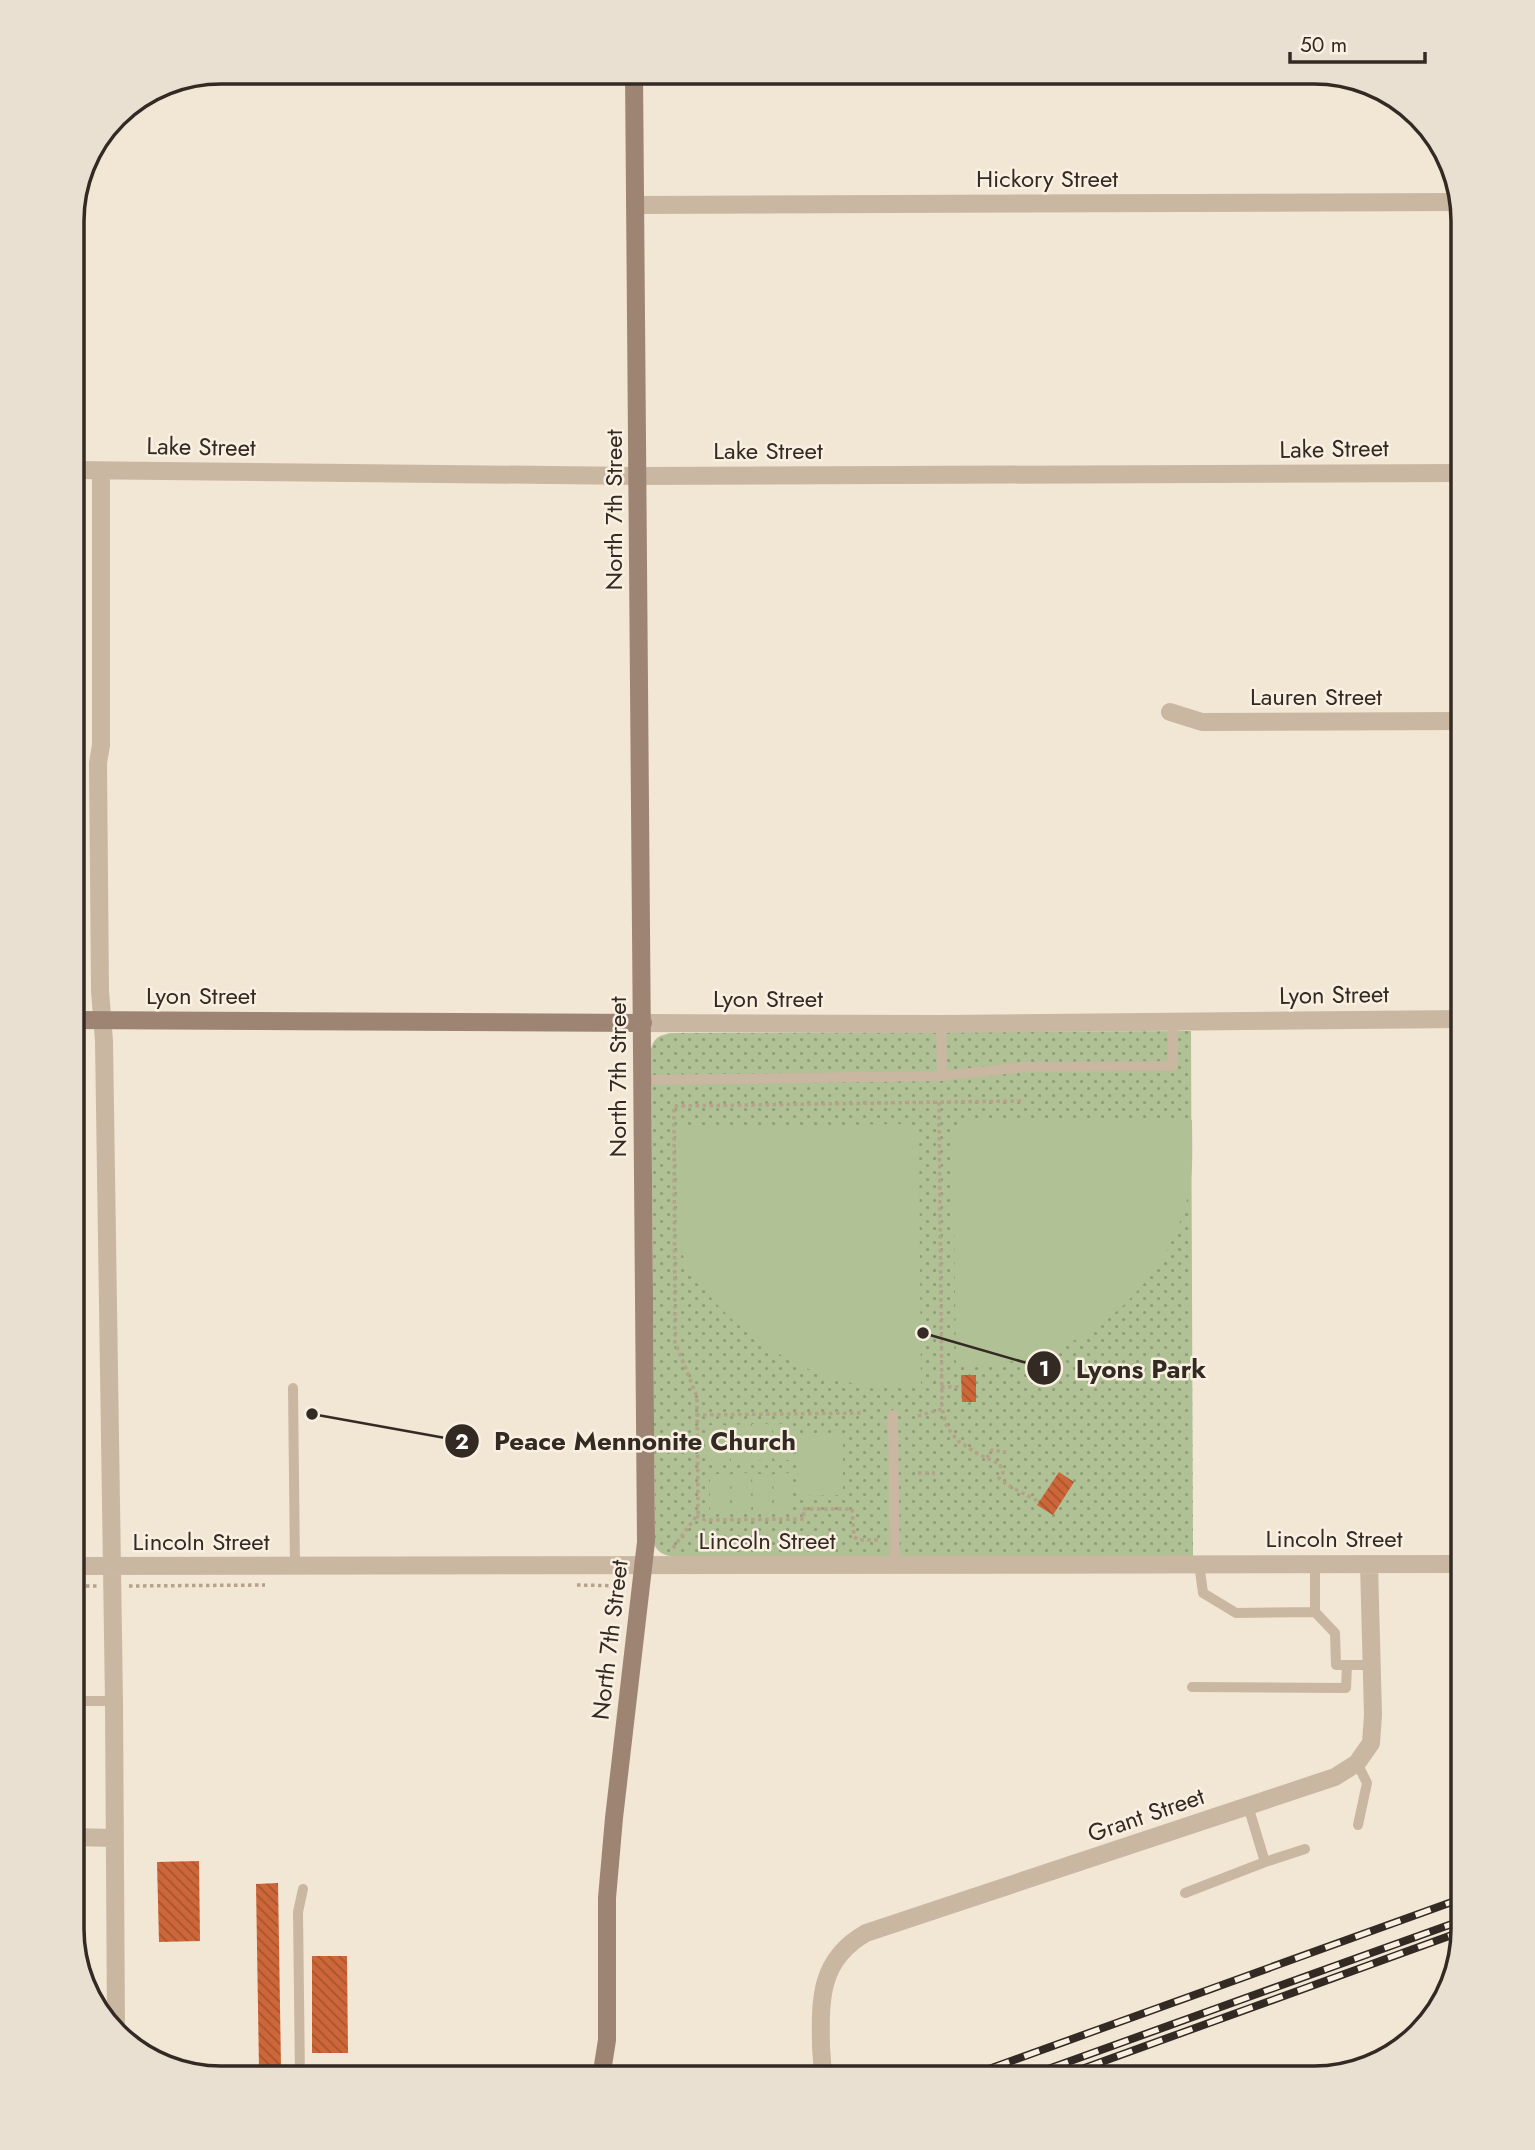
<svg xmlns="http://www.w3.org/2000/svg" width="1535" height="2150" font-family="Jost,sans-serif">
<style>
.park{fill:url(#park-dots)}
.pitch{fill:#afc195}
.building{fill:url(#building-back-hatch)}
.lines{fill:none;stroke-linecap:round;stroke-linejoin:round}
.path{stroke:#b6a18b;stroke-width:3.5;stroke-dasharray:3.5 3.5;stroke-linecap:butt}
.lane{stroke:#cab7a1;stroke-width:10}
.street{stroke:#cab7a1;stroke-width:18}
.secondary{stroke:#9e8573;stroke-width:18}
.rail-casing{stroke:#342a24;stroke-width:8}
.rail{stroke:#faf0e1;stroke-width:5;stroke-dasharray:16;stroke-linecap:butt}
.labels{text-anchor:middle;stroke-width:5;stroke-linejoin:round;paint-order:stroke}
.street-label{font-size:24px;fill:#342a24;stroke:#faf0e1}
.rim{fill:none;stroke:#342a24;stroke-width:3.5}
.leader{fill:none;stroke:#342a24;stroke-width:2.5}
.callout-dot{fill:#342a24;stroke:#faf0e1;stroke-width:2.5}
.mark-label{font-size:21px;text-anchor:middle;font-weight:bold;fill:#fff}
.callout-label{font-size:26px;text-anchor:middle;font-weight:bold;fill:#342a24;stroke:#faf0e1;stroke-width:5;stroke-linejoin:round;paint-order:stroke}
</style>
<defs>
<pattern id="park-dots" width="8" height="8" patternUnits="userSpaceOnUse" patternTransform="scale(1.75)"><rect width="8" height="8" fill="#afc195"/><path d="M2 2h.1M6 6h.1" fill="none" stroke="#8f9d79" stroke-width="1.8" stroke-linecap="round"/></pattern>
<pattern id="building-back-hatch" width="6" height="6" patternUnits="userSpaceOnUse" patternTransform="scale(1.75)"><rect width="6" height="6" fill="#cd6638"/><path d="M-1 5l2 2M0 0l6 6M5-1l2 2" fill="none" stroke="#a7542f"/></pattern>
</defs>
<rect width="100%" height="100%" fill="#f2e6d5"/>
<!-- park -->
<path class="park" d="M1191,1031L1193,1556L683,1558C672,1556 661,1557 655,1546L651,1049C654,1037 660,1035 672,1033Z"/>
<!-- pitch -->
<path class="pitch" d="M1192,1120C1192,1139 1193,1160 1191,1179C1181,1252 1128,1317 1061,1347C1028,1362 992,1365 956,1366L953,1134L965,1122Z
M906,1124L919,1135L921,1386C898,1387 875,1388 852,1383C785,1370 702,1310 678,1244C675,1235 677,1222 677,1213C677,1184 676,1155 676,1127Z
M747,1424V1461H731L730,1425Z
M752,1424H768L769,1460L752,1461Z
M773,1424H790V1460H774Z
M709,1425H725L726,1461H709Z
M798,1435H843V1495L799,1496Z
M747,1473L748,1510H732L731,1474Z
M790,1473V1510H774L773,1474Z
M710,1474H726V1510H710Z
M752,1474H768L769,1510H753Z"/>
<!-- building -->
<path class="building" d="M961,1375H976V1402H962Z
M1059,1472L1074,1482L1053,1515L1037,1505Z
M199,1861L200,1941L159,1942L157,1862Z
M278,1883L281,2067L259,2068L256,1884Z
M312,1956H347L348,2053H312Z"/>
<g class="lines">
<!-- path -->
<path class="path" d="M939,1102L942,1409L947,1427L958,1441L978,1454L1000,1464L1003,1473L999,1478C1008,1487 1028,1495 1039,1502
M941,1387H960
M696,1415L864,1413
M918,1416L942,1409
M987,1458L992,1450L1006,1452
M918,1473H935
M696,1516L705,1520L804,1519L803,1509H852L854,1537L860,1540H881
M673,1548L698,1514L697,1397L675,1342L674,1106L1022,1101
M577,1585L625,1586
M72,1586H97
M129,1586L265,1585"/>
<!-- lane -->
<path class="lane" d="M941,1024L942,1076
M643,1080L942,1076L1025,1067L1173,1066V1022
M293,1388L295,1567
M893,1415L895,1565
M1199,1563L1203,1593L1236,1613L1315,1612V1564
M1315,1612L1335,1633L1336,1665H1372
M1192,1687L1346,1688L1347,1665
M72,1701H114
M1357,1763L1367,1783L1358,1825
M1248,1806L1265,1862L1305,1849
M1185,1893L1265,1862
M300,2078L298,1912L303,1889"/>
<!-- street -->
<path class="street" d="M635,205L1458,202
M72,470L638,476L1463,473
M101,471V745L98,763L100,991L104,1041L114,1701L116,2029
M1170,712L1202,722L1463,721
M643,1023L941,1024L1463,1019
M72,1566L1463,1564
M72,1837L114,1838
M821,2078C824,2067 821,2056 821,2045C820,1998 820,1959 866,1933L1335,1777L1357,1763L1371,1743L1373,1715L1369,1564"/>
<!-- secondary -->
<path class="secondary" d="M72,1020L643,1023
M601,2078L607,2040V1898L614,1818L646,1542L634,72"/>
<defs>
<path id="rail" d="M964,2078L1463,1898
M1023,2078L1463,1920
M1057,2078L1463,1931"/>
</defs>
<!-- rail casing -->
<use href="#rail" class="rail-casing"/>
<!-- rail -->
<use href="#rail" class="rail"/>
</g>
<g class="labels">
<!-- street labels -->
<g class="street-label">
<text x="1047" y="187">Hickory Street</text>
<text transform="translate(201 447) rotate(1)" y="8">Lake Street</text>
<text transform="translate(1334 449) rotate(-1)" y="8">Lake Street</text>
<text x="768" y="459">Lake Street</text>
<text transform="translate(614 510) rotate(-90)" y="8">North 7th Street</text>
<text x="1316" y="705">Lauren Street</text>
<text transform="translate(1334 995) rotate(-1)" y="8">Lyon Street</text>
<text x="201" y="1004">Lyon Street</text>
<text x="768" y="1007">Lyon Street</text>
<text transform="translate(618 1077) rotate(-90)" y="8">North 7th Street</text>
<text x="1334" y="1547">Lincoln Street</text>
<text x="767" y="1549">Lincoln Street</text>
<text x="201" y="1550">Lincoln Street</text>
<text transform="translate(610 1640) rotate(-83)" y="8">North 7th Street</text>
<text transform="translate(1146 1815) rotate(-19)" y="8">Grant Street</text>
</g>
</g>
<!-- crop -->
<path d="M0 0H1535V2150H0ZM221 84H1314A137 137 0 0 1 1451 221V1929A137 137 0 0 1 1314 2066H221A137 137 0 0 1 84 1929V221A137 137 0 0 1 221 84Z" fill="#eae0d2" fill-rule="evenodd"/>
<path class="rim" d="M221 84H1314A137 137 0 0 1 1451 221V1929A137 137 0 0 1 1314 2066H221A137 137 0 0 1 84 1929V221A137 137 0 0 1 221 84Z"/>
<!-- callouts -->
<path class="leader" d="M923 1333L1044 1368M312 1414L462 1441"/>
<g class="callout-dot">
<circle cx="923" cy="1333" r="7"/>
<circle cx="312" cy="1414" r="7"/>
<circle cx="1044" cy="1368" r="18"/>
<circle cx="462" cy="1441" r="18"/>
</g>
<g class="mark-label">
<text x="1044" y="1376">1</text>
<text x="462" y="1449">2</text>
</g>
<g class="callout-label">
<text x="1141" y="1378">Lyons Park</text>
<text x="645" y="1450">Peace Mennonite Church</text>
</g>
<!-- scale -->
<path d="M1290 52v10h135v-10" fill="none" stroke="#342a24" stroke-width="3.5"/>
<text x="1300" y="52" font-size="21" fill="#342a24" stroke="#faf0e1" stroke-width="5" paint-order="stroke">50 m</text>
</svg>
